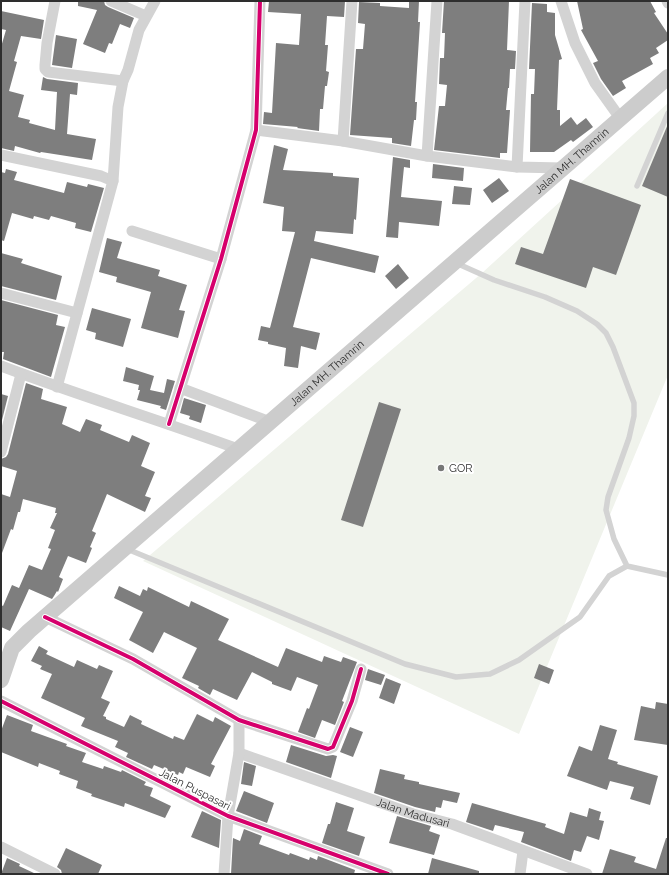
<svg xmlns="http://www.w3.org/2000/svg" width="669" height="875" font-family="Raleway,sans-serif">
<style>
.green{fill:#f0f3ec}
.building{fill:#7e7e7e}
.lines{fill:none;stroke-linecap:round;stroke-linejoin:round}
.lane{stroke:#d3d3d3;stroke-width:5.5}
.street{stroke:#d3d3d3;stroke-width:11}
.secondary{stroke:#ccc;stroke-width:16}
.cycleway-casing{stroke:#fff;stroke-width:6}
.cycleway{stroke:#d6006c;stroke-width:4}
.poi-dot{fill:#777;stroke:#fff;stroke-width:1.5}
.labels{text-anchor:middle;stroke-width:4;stroke-linejoin:round;paint-order:stroke}
.street-label{font-size:11px;fill:#2e2e2e;stroke:#fff}
.poi-label{font-size:11px;fill:#2e2e2e;stroke:#fff;text-anchor:start}
</style>
<rect width="100%" height="100%" fill="#fff"/>
<!-- green -->
<path class="green" d="M668,103V375L519,734L143,561L482,273Z"/>
<!-- building -->
<path class="building" d="M78,1H104L105,5L108,7L134,18L130,28L120,24L112,44L109,43L105,53L83,44L97,10L78,6Z
M269,1H345L344,17L327,16L325,45H328L326,71L329,72L327,86H325L323,109H320L319,131L297,128L298,127L263,124L264,112L272,113L276,43L299,45L301,14L268,12Z
M409,1H419L418,22H420L415,102H417L416,120H414L411,146L392,143V138L350,135L356,49H363L365,24L358,23L359,2L380,3V6L409,8Z
M444,1H509L507,50L516,51L515,69H510L509,88H508L506,110H510L507,153H500V158L434,150L439,106H445L447,85L439,84L440,58H444L445,33H442Z
M577,1H650L656,12L654,13L668,34V40L656,48L659,53L650,58L653,64L622,81L626,88L613,96L601,79L593,63L598,61L581,30L583,29Z
M532,3L547,4V12L555,13V35L562,59L559,60L557,110H560V126L571,117L577,125L586,118L593,127L573,142L571,140L554,152H530L531,94H534L535,69H529Z
M1,11L44,20L41,39L21,36L14,61L17,62L9,91L24,95L18,117L30,120L29,123L55,130L57,92L41,90L43,77L47,79L78,83L77,95L70,94L67,134L96,139L92,160L41,152L40,153L15,146L14,151L1,148V47L6,30L1,29Z
M56,35L77,39L72,68L52,65Z
M668,124V197L642,186Z
M274,145L288,149L283,170L333,173V176L359,178L356,220L354,219L353,234L316,231L314,241L379,256L375,273L311,258L293,327L320,333L316,350L301,346L298,368L284,366L286,348L268,344V342L258,340L261,326L270,328L295,232L282,231L284,207L263,203Z
M393,157L410,160V168L404,167L401,197L442,201L439,226L399,222L398,238L386,237Z
M433,164L464,168L463,181L432,178Z
M6,169L17,172L14,180L64,193L67,182L87,187L88,184L104,188L91,232L75,228L76,223L51,216L49,220L34,216L33,219L12,213L4,241L1,240V172L5,173Z
M499,178L509,191L492,203L483,190Z
M570,179L641,205L616,275L593,267L586,288L515,264L521,247L543,254Z
M454,186L472,188L470,205L452,204Z
M107,238L122,242L117,258L160,270L158,276L187,285L179,310L185,311L178,338L141,328L151,292L116,282L117,277L99,272Z
M1,253L23,259L21,263L62,276L56,300L1,286Z
M398,264L409,278L396,289L385,276Z
M1,300L58,315L56,325L65,327L51,377L3,359L4,352H1Z
M92,308L131,319L123,347L95,339L96,333L86,330Z
M126,367L154,376L150,390L164,393L167,379L175,381L166,410L160,408L161,406L137,400L140,390H138L139,385L123,381Z
M26,383L43,389L41,399L67,407L62,424L80,432L86,419L102,425L100,430L129,442L132,435L150,443L141,466L155,472L145,496L151,498L145,512L107,494L92,531L96,533L90,547L92,548L86,563L68,556L59,577L63,579L58,592L57,591L54,596L52,599L29,589L10,631L1,627V605L3,606L12,585L19,588L29,565L42,570L51,549L48,548L55,530L50,528L57,513H55L56,508L23,499L20,512H18L13,530L11,529L2,553H1V494L10,497L17,471L1,466V459L6,457L8,454Z
M1,394L8,396L1,424Z
M184,398L206,405L201,423L189,419L190,416L180,413Z
M379,402L401,409L363,527L341,520Z
M119,586L140,596L143,589L147,591L148,587L189,607L191,601L229,619L218,640L278,667L286,648L322,662L324,656L341,662L343,657L357,662L342,701L344,702L335,725L322,720L315,738L298,732L307,708L309,709L318,685L297,677L291,691L272,684V682L252,672L237,700L213,689L210,695L198,688L199,686L182,678L197,648L164,632L153,653L129,640L143,612L114,598Z
M39,646L48,651L46,654L74,667L77,660L97,669L99,665L113,671L101,698L110,702L103,716L106,717V719L124,727L130,715L142,721L141,724L173,739L174,736L184,740L197,714L213,722L215,717L231,726L211,764L215,766L210,777L186,767L183,774L179,772L178,775L154,765L152,769L126,757L128,753L115,747L118,741L81,726L85,718L41,698L52,674L40,669L42,666L31,661Z
M539,664L554,670L549,684L534,678Z
M368,669L385,675L381,685L365,680Z
M386,678L401,684L394,704L379,698Z
M656,702L668,704V745L634,740L641,706L655,709Z
M7,715L33,725L31,731L67,744L66,746L86,753L82,762L103,769L104,766L121,772L122,770L146,782L144,785L153,788L150,796L171,806L165,818L125,803L124,807L91,796L92,794L76,788L78,781L59,774L60,771L39,763L38,767L1,752V731Z
M600,725L617,730L608,759L618,762L617,764L658,776L650,805L630,799L634,787L610,781L607,790L567,776L579,746L592,751Z
M350,727L363,732L353,757L340,752Z
M291,745L326,756L333,755L337,756L331,778L286,762Z
M244,762L256,766L252,786L241,784Z
M380,769L405,775L404,779L419,782V784L460,793L457,803L443,800L441,808L436,807L435,812L415,807L374,793Z
M244,791L274,803L267,823L236,811Z
M336,802L354,808L347,831L365,837L359,856L322,843L328,824H330Z
M472,803L546,824L545,827L564,834L570,812L587,817L589,808L601,812L599,820L604,821L599,840L587,836L581,852L574,850L571,861L521,842L524,832L495,825L493,831L466,822Z
M202,811L221,820L219,848L191,837Z
M397,816L431,826L429,831L440,835L434,855L389,843Z
M244,829L262,836L259,844L289,855L290,853L309,860L310,857L317,860L318,856L355,870L354,874H231L233,838L240,841Z
M666,838H668V874H602L610,849L636,857L634,862L656,869Z
M66,848L102,865L98,874H62L61,870L57,867Z
M7,858L20,864L19,866L36,874H1Z
M432,858L479,871V874H428Z"/>
<g class="lines">
<!-- lane -->
<path class="lane" d="M637,186L668,113
M456,263L494,280L545,297L577,311L597,324L606,333L613,347L634,403V416L629,438L608,497L606,510L614,539L627,566
M127,549L405,664L456,677L490,674L519,660L580,617L609,576L627,566L668,575"/>
<!-- street -->
<g class="street">
<path d="M55,1L47,43L45,65V69L48,72L123,81"/>
<path d="M111,1L146,16"/>
<path d="M561,1L575,43L595,83L620,118"/>
<path d="M667,1L668,3"/>
<path d="M256,130L343,141L427,156L517,167L562,168"/>
<path d="M343,141L352,1"/>
<path d="M1,155L101,176L113,181"/>
<path d="M427,156L437,1"/>
<path d="M517,167L525,1"/>
<path d="M132,231L221,259"/>
<path d="M1,293L77,313"/>
<path d="M1,366C80,396 160,420 238,449"/>
<path d="M57,387L113,181L118,107L123,81L128,70L139,30L155,1"/>
<path d="M180,388L270,422"/>
<path d="M169,424L221,259L256,130L260,1"/>
<path d="M1,452L21,374"/>
<path d="M45,617L133,659L239,720L328,749L333,747L352,701L361,669"/>
<path d="M1,701L228,816L388,874"/>
<path id="s1" d="M239,753L413,814L452,824L587,874"/>
<path d="M1,847L55,874"/>
<path d="M224,874L228,816L239,753V720"/>
<path d="M520,874L523,851"/>
</g>
<!-- secondary -->
<path class="secondary" id="s2" d="M1,680L12,648L29,631L668,77"/>
<defs>
<path id="cycleway" d="M169,424L221,259L256,130L260,1
M45,617L133,659L239,720L328,749L333,747L352,701L361,669
M1,701L228,816L388,874"/>
</defs>
<!-- cycleway casing -->
<use href="#cycleway" class="cycleway-casing"/>
<!-- cycleway -->
<use href="#cycleway" class="cycleway"/>
</g>
<!-- markers -->
<circle class="poi-dot" cx="441" cy="468" r="4"/>
<g class="labels">
<!-- street labels -->
<g class="street-label">
<text dy="4" stroke="none"><textPath href="#s2" startOffset="776">Jalan MH. Thamrin</textPath></text>
<text dy="4" stroke="none"><textPath href="#s2" startOffset="452">Jalan MH. Thamrin</textPath></text>
<text transform="translate(195 789) rotate(27)" y="4">Jalan Puspasari</text>
<text dy="4" stroke="none"><textPath href="#s1" startOffset="184">Jalan Madusari</textPath></text>
</g>
<!-- poi labels -->
<g class="poi-label">
<text x="449" y="472">GOR</text>
</g>
</g>
<!-- border -->
<rect width="669" height="875" fill="none" stroke="#2e2e2e" stroke-width="4"/>
</svg>
